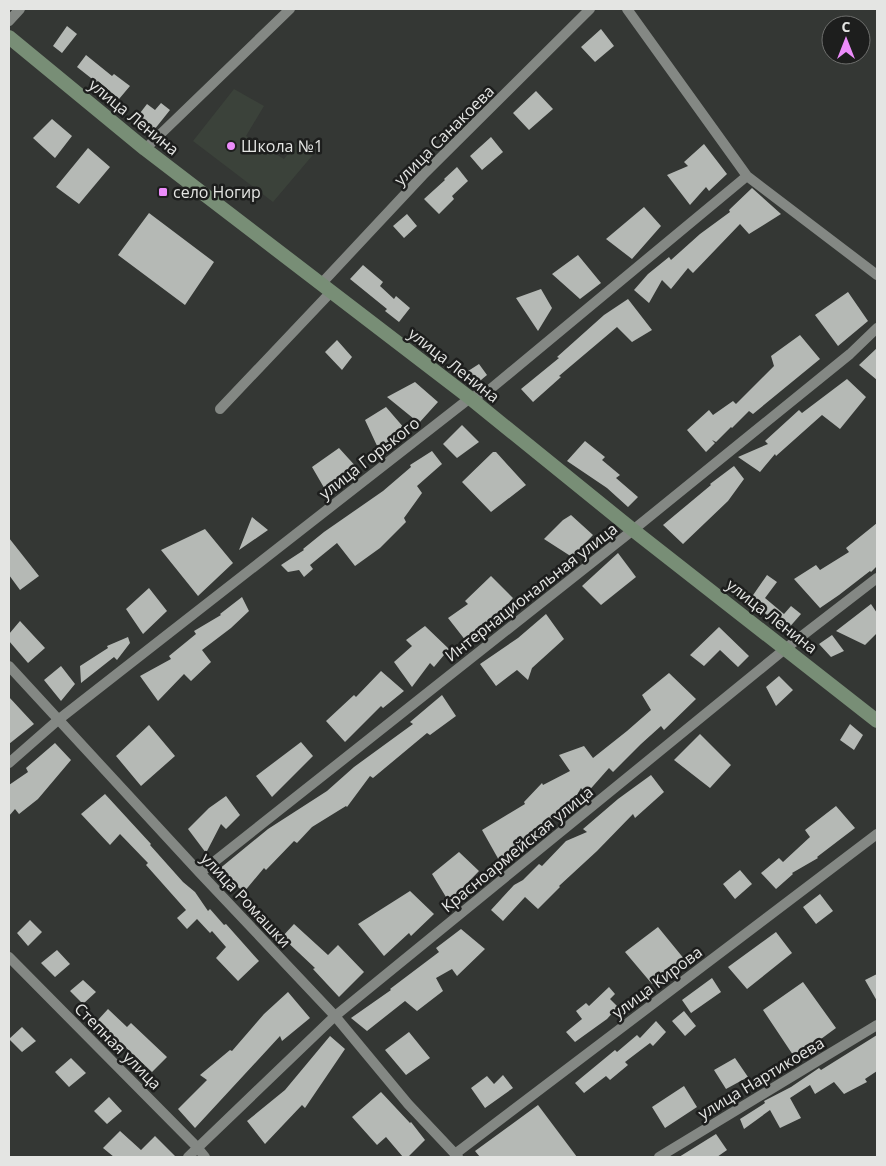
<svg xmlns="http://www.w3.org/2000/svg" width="886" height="1166" font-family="'Open Sans',sans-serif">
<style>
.built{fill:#3b423a}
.building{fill:#b5b9b5}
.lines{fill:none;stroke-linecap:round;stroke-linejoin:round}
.street{stroke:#848884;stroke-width:10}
.secondary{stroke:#788e76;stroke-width:14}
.poi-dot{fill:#ec8cfa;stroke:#1d1e1d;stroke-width:2}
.labels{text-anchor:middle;stroke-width:5;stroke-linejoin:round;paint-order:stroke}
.street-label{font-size:16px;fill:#e4e5e3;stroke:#1d1e1d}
.poi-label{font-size:16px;fill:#e4e5e3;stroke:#1d1e1d;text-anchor:start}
</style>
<rect width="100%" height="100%" fill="#343734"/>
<!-- built -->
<path class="built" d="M234,89L264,106L246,136L284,159L300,138L317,150L273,202L193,141Z"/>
<!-- building -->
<path class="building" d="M67,26L77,34L62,53L53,46Z
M601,29L614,46L595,62L581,47Z
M86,55L112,76L114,74L130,86L119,99L98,81L96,82L77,67Z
M536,91L553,109L529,130L513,113Z
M161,103L170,110L154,130L137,117L147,104L155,110Z
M52,119L72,136L55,158L33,138Z
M491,137L503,152L482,170L470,156Z
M704,144L727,174L709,191L706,187L690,205L667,175L688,166L684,162Z
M88,148L110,167L79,204L56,187Z
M457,167L468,181L452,196L454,199L439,214L424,199L445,180L444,179Z
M752,188L781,214L749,234L740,224L693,273L688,268L671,289L662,280L649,303L634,290L648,274L669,257L671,260L700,234L730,212L729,210Z
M644,207L661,226L632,259L606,239Z
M149,213L214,262L185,305L118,255Z
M407,214L417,226L404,238L393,226Z
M578,255L601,283L580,299L552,274Z
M363,265L383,282L380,286L394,299L396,296L410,308L399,322L385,311L387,309L350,279Z
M541,289L552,308L538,331L516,298Z
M848,292L868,321L838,346L815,315Z
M628,299L652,330L632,342L617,327L559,376L561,377L533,402L521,389L559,358L557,357L604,315Z
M800,335L820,359L753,414L749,411L732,428L731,427L716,442L712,440L715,443L706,452L687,430L709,410L713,415L733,401L736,404L774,366L771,356Z
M337,340L352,357L342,370L325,352Z
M877,348V380L859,365Z
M479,364L487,375L475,385L465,373Z
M847,379L866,397L840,429L822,415L776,456L775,454L760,472L738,457L768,444L765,441L799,410L802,413Z
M415,382L438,402L419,423L387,397Z
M386,407L405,429L379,450L365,420Z
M462,425L479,442L457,458L443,444Z
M585,441L605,457L602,460L620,475L616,478L638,497L628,507L607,488L567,461Z
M339,448L359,470L330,498L312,467Z
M432,451L442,464L417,486L422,493L404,518L406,522L380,548L355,566L337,543L310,565L313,569L304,577L299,570L288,572L281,565L304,550L303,549L324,532L383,491L411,467L410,465Z
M493,452H496L526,485L491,512L462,482Z
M734,466L744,479L728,501L683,544L663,525L711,485L710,484Z
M571,515L593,535L572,557L544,539L563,520Z
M252,517L268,530L239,550Z
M877,523V566L871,572L870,571L839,595L820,608L794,579L816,565L820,570L849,552L846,548Z
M205,529L233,563L198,596L161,550Z
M9,538L39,576L20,590L9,575Z
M618,553L636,577L601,605L582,586Z
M767,575L777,582L765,598L784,614L791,606L801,614L787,630L749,601Z
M491,576L513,598L487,628L483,623L466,641L448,618L468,604L465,601Z
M149,588L167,611L143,634L126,609Z
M242,597L249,611L231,628L202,650L211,662L191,681L184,674L158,701L140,676L171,659L169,656L196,634L194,631L221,615L220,614Z
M871,604L877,613V633L865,645L836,631Z
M546,614L564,639L532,668L528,680L517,670L496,686L480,664L518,638Z
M20,621L45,648L28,663L9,641V634Z
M425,626L449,649L434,667L430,663L412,687L394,662L412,646L406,640Z
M719,627L749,656L738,667L720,650L704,666L690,655Z
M832,635L844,651L831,657L819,644Z
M128,637L130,643L117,660L114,657L81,683L80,666L108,648L107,646Z
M61,666L75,684L61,701L44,680Z
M381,671L404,691L383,708L381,706L345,742L326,721L354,695L356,697Z
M669,673L696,699L664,730L661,726L641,744L613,772L609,768L586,794L581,788L569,809L567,806L500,862L482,830L525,804L524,802L542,783L543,785L570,771L559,755L584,746L593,758L627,731L651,710L642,695Z
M779,676L793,690L776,706L766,687Z
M442,695L456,716L430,735L427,733L373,778L370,776L347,807L346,806L312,827L297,843L294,841L266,870L264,868L244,892L218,870L268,829L327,791L354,767L413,724L410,722Z
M9,697L34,724L9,744Z
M850,724L863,735L854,750L840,740Z
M149,725L175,756L141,786L116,756Z
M700,734L731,765L710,788L674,760Z
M301,742L313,756L272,797L256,776Z
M55,743L71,760L38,799L19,814L15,809L9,816V785L28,772L26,768Z
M651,775L664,792L635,818L633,814L597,851L559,886L560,887L538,909L525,897L503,921L491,910L514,885L523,880L539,864L542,866L566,841L587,832L583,829L618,799Z
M105,794L151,844L150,845L183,882L195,892L208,911L210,909L224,925L226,924L259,961L238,981L216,958L226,947L212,931L210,933L197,919L187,929L177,918L186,910L146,865L148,863L120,834L110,845L81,814Z
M226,796L240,815L226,829L221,824L206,853L188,829L209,808Z
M836,806L855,828L817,857L818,858L792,873L793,874L776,889L761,873L779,858L783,862L810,837L805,830Z
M459,852L479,871L449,902L432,874Z
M740,870L752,884L735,899L723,884Z
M410,891L434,914L411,936L409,933L384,956L358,924Z
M820,894L833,911L816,924L803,907Z
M30,920L42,932L28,946L17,933Z
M294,924L328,955L338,945L364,972L339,997L313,969L315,968L282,937Z
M658,927L685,960L652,984L625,952Z
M461,929L485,949L457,976L452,969L436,978L443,991L417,1011L405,1001L367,1031L351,1018L391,990L390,989L439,952L436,948Z
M776,932L792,953L747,989L728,967Z
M57,950L70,964L55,977L41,963Z
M877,974V1001L865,980Z
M712,978L721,992L691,1013L682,1000Z
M83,980L96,992L83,1004L70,991Z
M803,982L836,1028L795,1058L763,1010Z
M609,987L615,994L610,999L618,1007L607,1019L575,1042L566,1032L582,1019L576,1011L586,1003L589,1006Z
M288,992L310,1018L282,1041L280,1036L195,1128L178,1109L207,1080L200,1075L230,1050L232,1051L264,1014Z
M108,1009L127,1027L131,1023L167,1057L152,1072L97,1021Z
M684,1011L696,1026L685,1036L672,1021Z
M656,1021L666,1032L653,1046L650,1043L625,1062L628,1065L610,1080L606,1076L584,1093L575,1083L615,1050L617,1052L637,1035L640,1038Z
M22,1027L36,1041L22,1052L9,1039Z
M409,1032L430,1058L406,1075L385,1050Z
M877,1035V1071L865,1079L867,1082L844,1094L834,1082L815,1094L810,1085L790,1098L801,1118L780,1128L770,1110L744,1129L740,1119L765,1103L764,1101L791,1087L819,1068L821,1070Z
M330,1036L345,1049L305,1108L302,1105L265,1144L247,1121L285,1090Z
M71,1058L86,1073L69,1087L55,1072Z
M735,1058L748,1077L726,1089L714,1070Z
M503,1075L513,1088L485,1108L471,1088L487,1076L494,1084Z
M684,1086L697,1107L665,1128L652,1107Z
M381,1092L410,1123L411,1122L425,1140L408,1157H403L386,1137L377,1145L352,1117Z
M109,1097L122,1111L107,1124L94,1111Z
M538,1105L577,1157H480L475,1151Z
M120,1131L141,1150L155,1136L176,1157H114L103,1148Z
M716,1134L727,1150L717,1157H679Z"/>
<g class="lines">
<!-- street -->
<path class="street" d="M627,9L747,176L877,275
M9,21L20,9
M145,149L290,9
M321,284L423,175L590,9
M220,409L331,292
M9,666L200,873L335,1016L408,1104L458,1157
M9,763L58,720L470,398L488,391L747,176
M200,873L633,530L850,354L877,328
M9,957L197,1147L205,1157
M455,1154L877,834
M188,1157L335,1016L785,649L877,578
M659,1157L877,1025"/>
<!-- secondary -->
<path class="secondary" d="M9,37L145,149L470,398L633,530L877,721"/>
</g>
<!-- markers -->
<g class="poi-dot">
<circle cx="231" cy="146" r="5"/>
<rect x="158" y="187" width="10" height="10" rx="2.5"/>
</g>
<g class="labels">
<!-- street labels -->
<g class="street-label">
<text transform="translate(134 117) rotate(39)" y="6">улица Ленина</text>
<text transform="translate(444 135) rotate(-45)" y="6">улица Санакоева</text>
<text transform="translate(454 365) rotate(38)" y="6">улица Ленина</text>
<text transform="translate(369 458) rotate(-38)" y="6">улица Горького</text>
<text transform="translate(531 592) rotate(-38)" y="6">Интернациональная улица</text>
<text transform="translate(772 616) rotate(38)" y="6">улица Ленина</text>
<text transform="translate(517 849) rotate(-39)" y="6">Красноармейская улица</text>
<text transform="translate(246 900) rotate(47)" y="6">улица Ромашки</text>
<text transform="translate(657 982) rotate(-37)" y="6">улица Кирова</text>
<text transform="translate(118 1046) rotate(45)" y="6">Степная улица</text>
<text transform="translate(761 1078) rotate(-31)" y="6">улица Нартикоева</text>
</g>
<!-- poi labels -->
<g class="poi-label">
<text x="241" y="152">Школа №1</text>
<text x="173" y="198">село Ногир</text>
</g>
</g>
<!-- border -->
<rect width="886" height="1166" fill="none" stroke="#e4e5e3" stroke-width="20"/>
<!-- north arrow -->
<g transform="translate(846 40)"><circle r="24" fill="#1d1e1d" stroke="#6d6e6c"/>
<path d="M0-4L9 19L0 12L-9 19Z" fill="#ec8cfa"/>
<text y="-8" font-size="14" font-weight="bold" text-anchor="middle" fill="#e4e5e3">С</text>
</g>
</svg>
